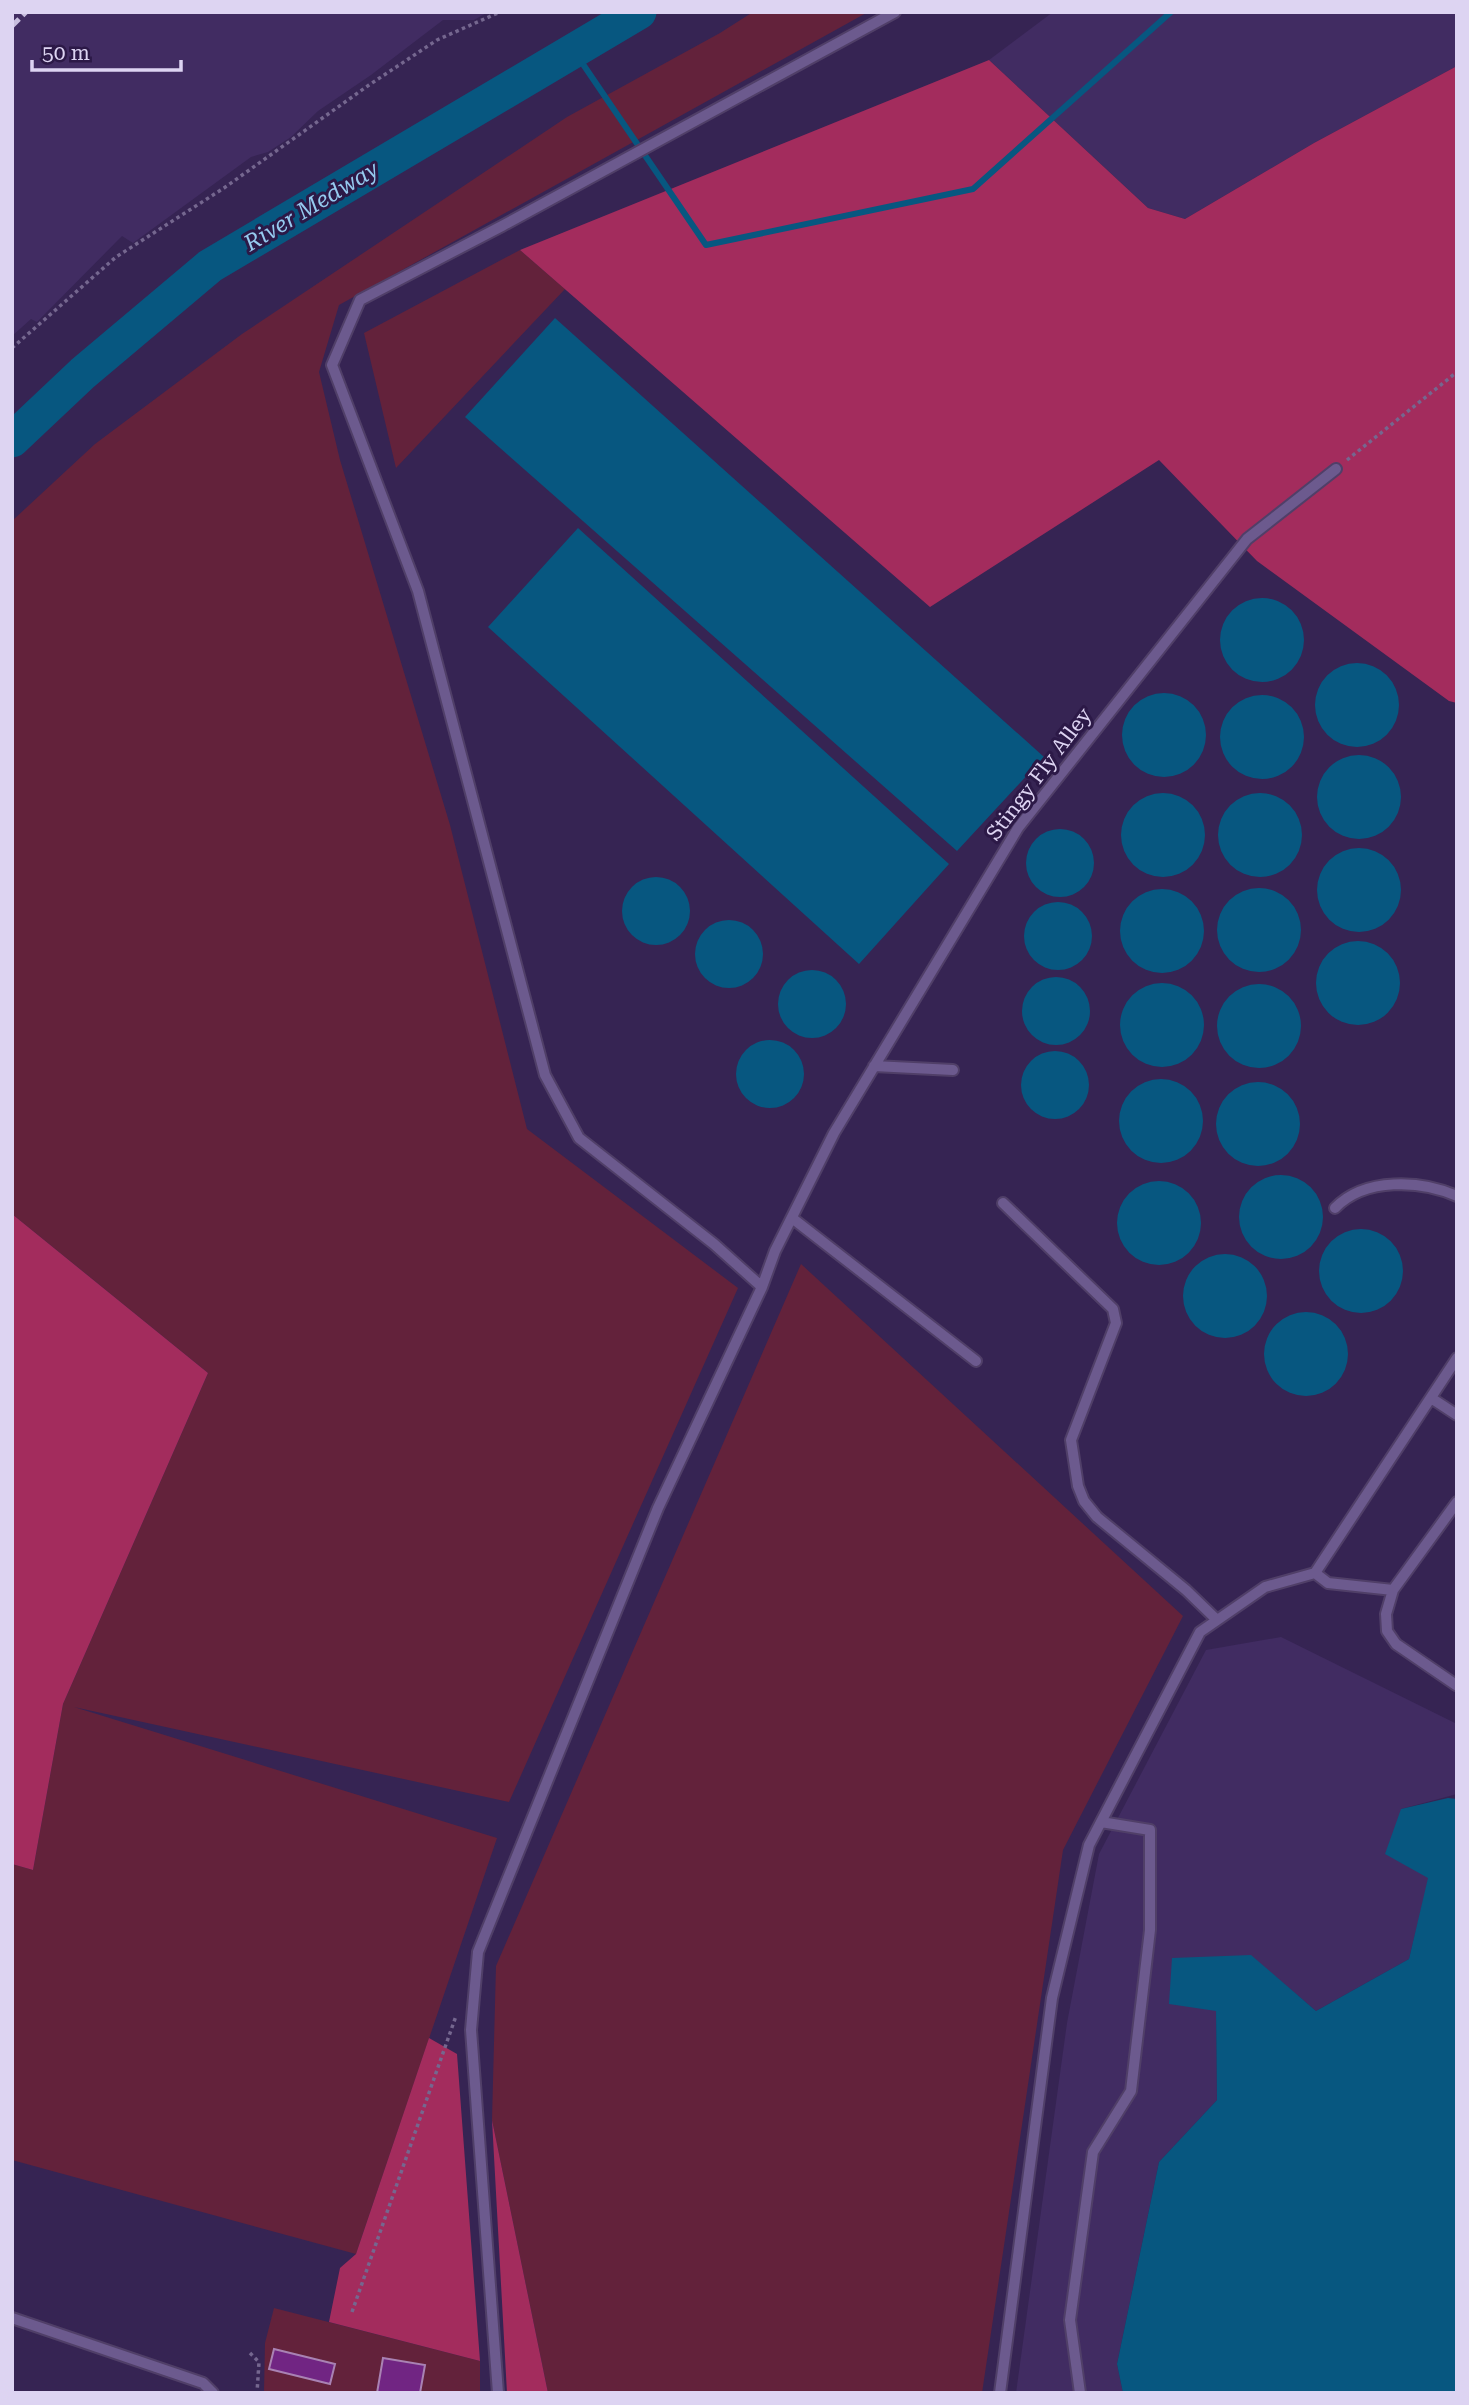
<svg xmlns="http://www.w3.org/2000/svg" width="1469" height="2405" font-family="'Roboto Serif',serif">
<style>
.built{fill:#412c62}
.green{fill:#63223b;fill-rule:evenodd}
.forest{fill:#a32c5d}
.water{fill:#075780}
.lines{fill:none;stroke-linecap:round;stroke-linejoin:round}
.stream{stroke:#075780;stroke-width:6}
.river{stroke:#075780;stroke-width:35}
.building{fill:#712583;stroke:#a982b3;stroke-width:2}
.service-casing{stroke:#503f68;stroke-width:14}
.path{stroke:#75678f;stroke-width:3.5;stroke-dasharray:3.5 3.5;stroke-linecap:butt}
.service{stroke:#6c5a8e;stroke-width:10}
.rail{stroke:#c8bede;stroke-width:5;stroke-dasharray:10 5;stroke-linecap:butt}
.labels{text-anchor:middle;stroke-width:6;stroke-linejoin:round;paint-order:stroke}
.street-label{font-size:21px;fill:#ddd4f2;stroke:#2c1947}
.water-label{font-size:23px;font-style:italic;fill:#95caef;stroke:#2c1947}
</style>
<rect width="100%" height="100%" fill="#362453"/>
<!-- built -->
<path class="built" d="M12,12H488L474,20H443L371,75L318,111L291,137L268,152L251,157L133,243L122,236L37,322L31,319L12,336Z
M1053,12H1457V66L1314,143L1185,219L1148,208L989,60Z
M1281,1637L1457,1724V1794L1401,1809L1429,1878L1409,1959L1316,2011L1251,1956L1216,2011L1217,2100L1159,2162L1117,2364L1123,2393H1016L1067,2023L1099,1854L1206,1650Z"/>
<!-- green -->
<path class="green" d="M753,12H868L339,305L319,372L340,460L450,825L527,1129L738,1288L509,1802L74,1707L497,1838L356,2254L12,2160V1864L33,1870L63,1704L208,1373L12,1214V521L95,444L242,334L567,117L720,33Z
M520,250L565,289L396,468L364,333Z
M801,1264L1183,1616L1063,1850L982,2393H548L492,2120L496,1966Z
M274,2308L480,2361V2393H420L425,2365L383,2358L377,2393H264L265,2343ZM335,2365L329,2384L269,2369Z"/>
<!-- forest -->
<path class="forest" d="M989,60L1148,208L1185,219L1314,143L1457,66V703L1449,701L1257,561L1159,460L930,607L520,250Z
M12,1214L208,1373L63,1704L33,1870L12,1864Z
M429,2038L457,2054L480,2361L329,2322L340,2268L356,2254Z
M492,2120L548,2393H507Z"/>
<!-- water -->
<path class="water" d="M555,318L1044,757L957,851L465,417Z
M578,528L949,864L859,964L488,627Z
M1220 640a42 42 0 1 1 84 0a42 42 0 1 1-84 0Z
M1315 705a42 42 0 1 1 84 0a42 42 0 1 1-84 0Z
M1122 735a42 42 0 1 1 84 0a42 42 0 1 1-84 0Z
M1220 737a42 42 0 1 1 84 0a42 42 0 1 1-84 0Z
M1317 797a42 42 0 1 1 84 0a42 42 0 1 1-84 0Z
M1218 835a42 42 0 1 1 84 0a42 42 0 1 1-84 0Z
M1121 835a42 42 0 1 1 84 0a42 42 0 1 1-84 0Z
M1026 863a34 34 0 1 1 68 0a34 34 0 1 1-68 0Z
M1317 890a42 42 0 1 1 84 0a42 42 0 1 1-84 0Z
M622 911a34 34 0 1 1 68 0a34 34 0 1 1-68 0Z
M1217 930a42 42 0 1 1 84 0a42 42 0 1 1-84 0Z
M1120 931a42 42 0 1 1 84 0a42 42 0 1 1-84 0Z
M1024 936a34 34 0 1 1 68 0a34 34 0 1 1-68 0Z
M695 954a34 34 0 1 1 68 0a34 34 0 1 1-68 0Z
M1316 983a42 42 0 1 1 84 0a42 42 0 1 1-84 0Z
M778 1004a34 34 0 1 1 68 0a34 34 0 1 1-68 0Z
M1022 1011a34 34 0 1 1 68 0a34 34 0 1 1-68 0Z
M1120 1025a42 42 0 1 1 84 0a42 42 0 1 1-84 0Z
M1217 1026a42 42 0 1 1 84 0a42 42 0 1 1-84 0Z
M736 1074a34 34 0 1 1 68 0a34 34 0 1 1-68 0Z
M1021 1085a34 34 0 1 1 68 0a34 34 0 1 1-68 0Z
M1119 1121a42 42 0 1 1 84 0a42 42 0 1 1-84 0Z
M1216 1124a42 42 0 1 1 84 0a42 42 0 1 1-84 0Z
M1239 1217a42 42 0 1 1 84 0a42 42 0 1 1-84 0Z
M1117 1223a42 42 0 1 1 84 0a42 42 0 1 1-84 0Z
M1319 1271a42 42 0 1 1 84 0a42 42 0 1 1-84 0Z
M1183 1296a42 42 0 1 1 84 0a42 42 0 1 1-84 0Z
M1264 1354a42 42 0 1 1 84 0a42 42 0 1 1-84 0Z
M1448,1798L1457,1799V2393H1123L1117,2364L1159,2162L1217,2100L1216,2011L1169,2004L1172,1958L1251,1955L1316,2011L1409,1959L1428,1878L1385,1854L1401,1809Z"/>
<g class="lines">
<!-- stream -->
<path class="stream" d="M574,51L706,245L973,189L1171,12"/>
<!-- river -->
<path class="river" d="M12,440L83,373L210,266L639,12"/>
</g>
<!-- building -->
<path class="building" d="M274,2349L335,2364L330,2384L269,2369Z
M383,2358L425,2365L420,2393H377Z"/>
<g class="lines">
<defs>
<path id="service" d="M874,1066L953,1070
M1003,1203L1113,1309L1116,1323L1071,1440L1078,1486L1084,1501L1097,1517L1186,1590L1217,1620
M1335,1208C1365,1177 1421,1180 1457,1196
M792,1218L976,1361
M762,1287L714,1244L579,1138L545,1075L418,591L332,365L360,300L502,226L895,12
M1431,1398L1457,1415
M1315,1573L1328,1583L1393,1590
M1456,1685L1396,1644L1387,1631L1386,1614L1393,1590L1457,1502
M12,2318L203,2383L213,2393
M498,2393L471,2030L478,1952L658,1508L762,1287L775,1251L834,1133L1018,828L1247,539L1336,469
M1000,2393L1052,1998L1089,1845L1200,1632L1265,1587L1315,1573L1457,1358
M1080,2393L1070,2320L1093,2152L1131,2091L1150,1930V1830L1101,1822"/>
</defs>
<!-- service casing -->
<use href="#service" class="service-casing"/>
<!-- path -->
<path class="path" d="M12,348L116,257L224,188L369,85L437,40L500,12
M1347,460L1457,372
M352,2312L456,2016
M250,2353L259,2362L257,2393"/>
<!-- service -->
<use href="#service" class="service"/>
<!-- rail -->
<path class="rail" d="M12,26L26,12"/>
</g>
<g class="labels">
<!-- street labels -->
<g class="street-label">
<text transform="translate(1039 774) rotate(-53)" y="7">Stingy Fly Alley</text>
</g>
<!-- water labels -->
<g class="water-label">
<text transform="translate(311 206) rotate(-31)" y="8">River Medway</text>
</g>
</g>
<!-- border -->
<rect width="1469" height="2405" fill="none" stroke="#ddd4f2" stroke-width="28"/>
<!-- scale -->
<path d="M32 60v10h149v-10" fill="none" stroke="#ddd4f2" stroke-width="3.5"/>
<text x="42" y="60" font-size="21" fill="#ddd4f2" stroke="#2c1947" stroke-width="5" paint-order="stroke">50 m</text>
</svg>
